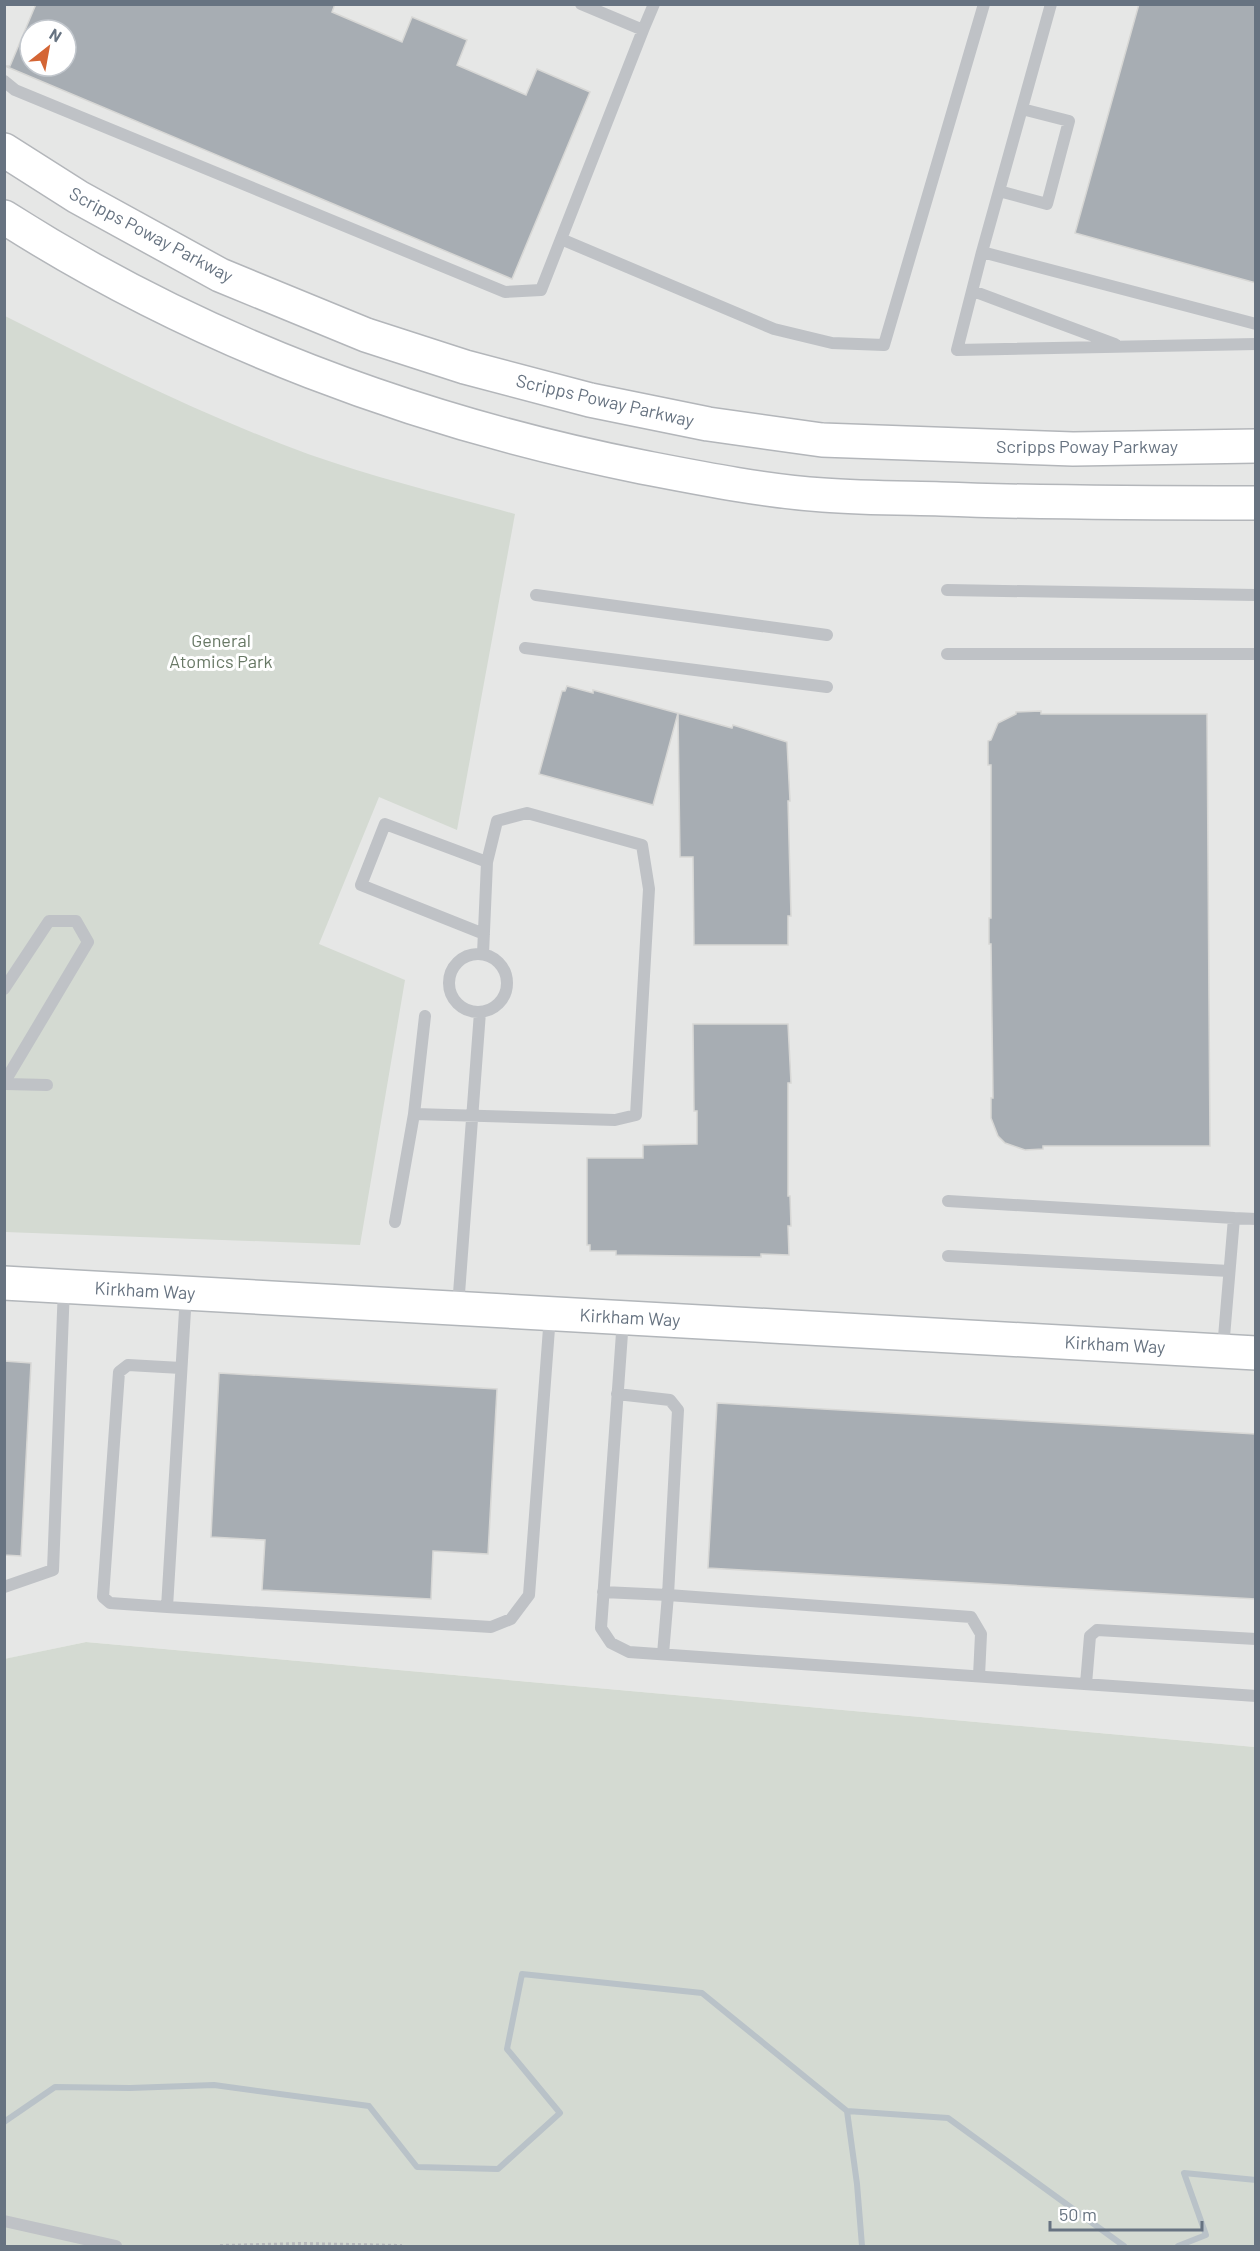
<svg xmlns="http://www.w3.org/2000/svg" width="1260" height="2251" font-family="Barlow,sans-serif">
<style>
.built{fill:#e6e7e6;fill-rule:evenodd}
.green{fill:#d4dad2}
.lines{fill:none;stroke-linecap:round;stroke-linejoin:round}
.stream{stroke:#b9c2c8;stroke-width:6}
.building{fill:#a7adb3;stroke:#d7d7d5;stroke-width:1.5;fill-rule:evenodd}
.secondary-casing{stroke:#b2b6ba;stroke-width:36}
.primary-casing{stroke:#b3b6ba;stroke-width:36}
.path{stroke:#b9bbbe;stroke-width:4;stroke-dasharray:3 3;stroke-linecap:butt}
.service{stroke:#bfc2c6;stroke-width:12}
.secondary{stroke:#fff;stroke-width:33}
.primary{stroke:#fff;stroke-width:33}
.labels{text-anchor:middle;stroke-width:6;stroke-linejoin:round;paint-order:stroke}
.street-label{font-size:18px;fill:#677381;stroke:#fff}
.park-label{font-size:18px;fill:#687865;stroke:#fff}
</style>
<rect width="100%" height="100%" fill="#f5f5f2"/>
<!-- built -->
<path class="built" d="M4,5H1255V1747L86,1642L5,1659ZM30,30H66V66H30Z"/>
<!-- green -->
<path class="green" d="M5,316C104,366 204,416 308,454C376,478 446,495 515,514L457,830L379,797L319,944L405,980L360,1245L5,1232Z
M86,1642L1255,1747V2246H5L4,1659Z"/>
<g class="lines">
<!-- stream -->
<path class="stream" d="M847,2111L857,2184L862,2246
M4,2122L55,2087L130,2088L214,2085L369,2106L417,2167L498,2169L560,2113L507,2049L522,1974L702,1993L847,2111L948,2118L1124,2246
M1178,2246L1206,2235L1184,2173L1256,2180"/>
</g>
<!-- building -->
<path class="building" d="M36,4H335L332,12L402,42L412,17L467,40L457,65L526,95L537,69L590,92L512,279L5,66H10ZM30,30H66V66H30Z
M1139,4H1256V283L1075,233Z
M567,686L593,693V690L732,728L733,725L787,742L790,801H788L791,916H788V945H694L693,857H680L678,713L653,805L539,774L562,691H565Z
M1041,711V714H1207L1210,1146H1043V1149L1025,1150L1005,1143L998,1136L991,1118V1098H993L991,944H989V918H991V765H988V741L991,740L998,723L1016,714V712Z
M693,1024H788L791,1083H788V1196H790L791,1226H788L789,1255L761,1254V1257L616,1255V1251H590V1245H587V1158H643V1145L697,1144V1111H694Z
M4,1361L31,1363L21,1556L4,1555Z
M219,1373L497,1389L488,1554L433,1551L431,1599L262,1590L265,1540L211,1537Z
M717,1403L1256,1434V1599L708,1568Z"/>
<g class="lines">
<defs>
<path id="secondary" d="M4,1283L1256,1353"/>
<path id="primary" d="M4,150L78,197L220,275L366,335L465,367L590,400L708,424L822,440L1073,449L1256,446
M4,217C198,341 417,422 642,467C699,478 764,491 823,495C862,498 902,498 941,499C1046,503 1150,503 1256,503"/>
</defs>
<!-- secondary casing -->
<use href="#secondary" class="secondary-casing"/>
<!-- primary casing -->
<use href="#primary" class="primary-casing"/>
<!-- path -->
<path class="path" d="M220,2246L303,2244L402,2246"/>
<!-- service -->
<path class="service" d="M581,4L643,30L654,4
M1051,4L982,252L1256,324
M4,81L15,90L505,292L541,290L643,30
M999,191L1047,204L1069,121L1022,109
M561,239L774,329L832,343L884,345L984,4
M982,252L957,350L1256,344
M973,291L1115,344
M947,590L1256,595
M536,595L827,635
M525,648L827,687
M947,654H1256
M449 983a29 29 0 1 1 58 0a29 29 0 1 1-58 0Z
M483,954L487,862L385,824L361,885L484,934
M4,989L49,921H76L88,942L4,1083
M425,1016L414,1114L615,1120L636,1115L649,889L642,845L527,813L497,821L487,862
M6,1084L47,1085
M948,1201L1234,1218L1223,1349
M1234,1218L1256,1219
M395,1222L414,1114
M948,1256L1229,1271
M186,1294L167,1607L491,1627L511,1619L529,1595L550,1315
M458,1307L480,1012
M623,1319L601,1628L611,1643L629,1652L1256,1696
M4,1587L53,1570L64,1287
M603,1592L668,1595L678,1410L670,1400L617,1394
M167,1607L110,1603L103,1597L119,1372L128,1365L181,1368
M663,1654L668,1595L971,1617L981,1634L979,1676
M1086,1684L1090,1636L1097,1630L1256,1639
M4,2221L116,2246"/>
<!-- secondary -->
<use href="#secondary" class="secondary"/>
<!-- primary -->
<use href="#primary" class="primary"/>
</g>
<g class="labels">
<!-- street labels -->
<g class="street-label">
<text transform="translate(151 235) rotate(28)" y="6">Scripps Poway Parkway</text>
<text transform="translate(605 401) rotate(13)" y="6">Scripps Poway Parkway</text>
<text x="1087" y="453">Scripps Poway Parkway</text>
<text transform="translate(145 1291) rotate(3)" y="6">Kirkham Way</text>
<text transform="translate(630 1318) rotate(3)" y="6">Kirkham Way</text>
<text transform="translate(1115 1345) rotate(3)" y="6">Kirkham Way</text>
</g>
<!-- park labels -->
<g class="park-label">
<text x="221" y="647">General<tspan x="221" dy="21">Atomics Park</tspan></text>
</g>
</g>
<!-- border -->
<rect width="1260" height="2251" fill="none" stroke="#677381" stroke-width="12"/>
<!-- north arrow -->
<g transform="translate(48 48) rotate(31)"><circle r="28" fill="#ffffff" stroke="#c2c7cd" stroke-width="1.5"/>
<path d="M0-4.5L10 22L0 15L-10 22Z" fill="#d46534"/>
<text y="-9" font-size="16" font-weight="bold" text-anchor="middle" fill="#677381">N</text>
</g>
<!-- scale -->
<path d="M1050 2221v9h152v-9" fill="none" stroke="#677381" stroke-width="3"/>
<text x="1059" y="2221" font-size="18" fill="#677381" stroke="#ffffff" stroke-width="4.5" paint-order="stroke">50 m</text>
</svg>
